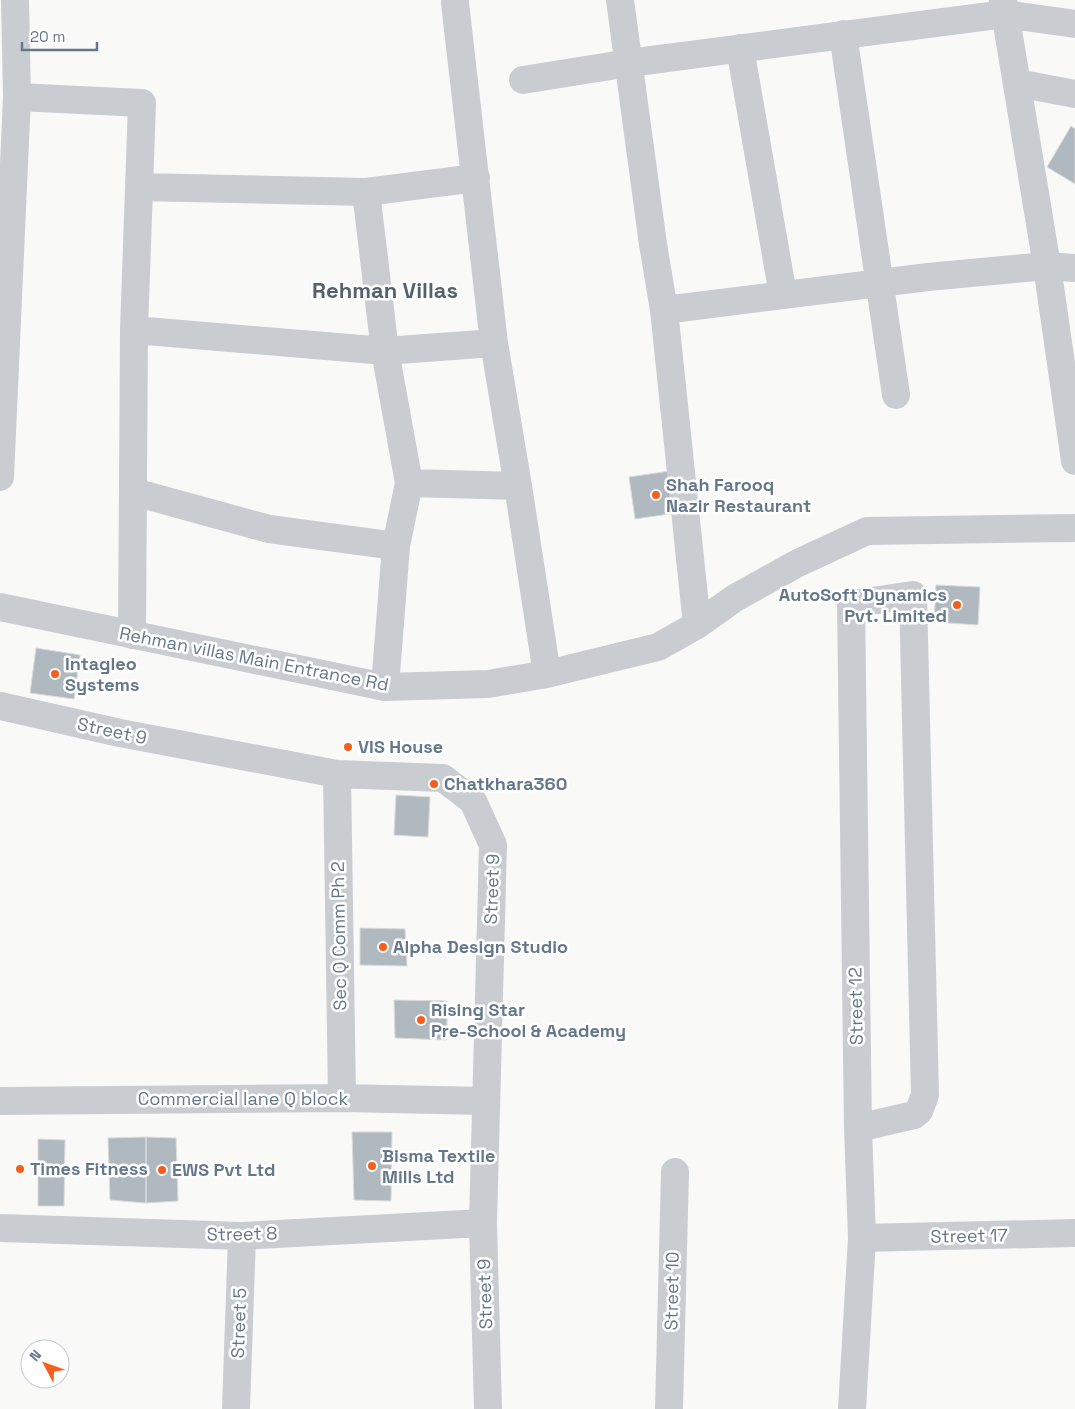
<svg xmlns="http://www.w3.org/2000/svg" width="1075" height="1409" font-family="'Space Grotesk',sans-serif">
<style>
.building{fill:#b0b8c0;stroke:#dbdbd9}
.lines{fill:none;stroke-linecap:round;stroke-linejoin:round}
.minor{stroke:#c9cdd1;stroke-width:28}
.poi-dot{fill:#f55e1b;stroke:#fff;stroke-width:2}
.labels{text-anchor:middle;stroke-width:5;stroke-linejoin:round;paint-order:stroke}
.poi-label{font-size:18px;font-weight:bold;fill:#65788b;stroke:#fff;text-anchor:start}
.street-label{font-size:18px;fill:#65788b;stroke:#fff}
.district-label{font-size:22px;font-weight:bold;fill:#54616f;stroke:#fff}
</style>
<rect width="100%" height="100%" fill="#f9faf7"/>
<!-- building -->
<path class="building" d="M1071,126L1075,129V184L1047,167Z
M677,470L683,512L635,519L629,477Z
M936,585L980,587L978,625L934,622Z
M36,648L80,655L74,699L30,693Z
M396,795L430,797L428,837L394,835Z
M360,928L405,929L407,966L360,965Z
M394,1000L447,1001V1040L395,1038Z
M352,1132H392L391,1201L354,1200Z
M146,1137L176,1138L178,1201L146,1203Z
M146,1137V1203L110,1200L108,1138Z
M38,1139L65,1140L64,1206H38Z"/>
<g class="lines">
<!-- minor -->
<path class="minor" d="M620,0L653,244L664,310L697,625
M1003,0L1047,266L1075,461
M843,34L896,395
M740,48L783,295
M523,80L629,63L1005,14L1075,24
M1017,83L1075,94
M17,97L142,103L134,330L132,635
M140,187L366,192L476,178
M366,192L385,351L409,483L396,546L385,687
M664,310L928,277L1047,266L1075,268
M134,330L385,351L494,343
M0,477L17,97L15,0
M409,483L518,486L494,343L455,3
M518,486L547,674
M134,492L269,529L396,546
M0,607L385,687L488,684L547,674L658,647L697,625L735,598L798,563L867,531L1075,528
M0,706L120,733L337,774L443,778L473,801L493,845L483,1223L488,1409
M337,774L342,1098
M0,1101L342,1098L485,1101
M0,1228L242,1236L483,1223
M862,1238L1075,1233
M236,1409L242,1236
M669,1409L675,1172
M852,1409L862,1238L858,1128L851,604L913,595L925,1095L919,1111L914,1115L858,1128"/>
</g>
<!-- markers -->
<g class="poi-dot">
<circle cx="656" cy="495" r="5"/>
<circle cx="957" cy="605" r="5"/>
<circle cx="55" cy="674" r="5"/>
<circle cx="348" cy="747" r="5"/>
<circle cx="434" cy="784" r="5"/>
<circle cx="383" cy="947" r="5"/>
<circle cx="421" cy="1020" r="5"/>
<circle cx="372" cy="1166" r="5"/>
<circle cx="20" cy="1169" r="5"/>
<circle cx="162" cy="1170" r="5"/>
</g>
<g class="labels">
<!-- poi labels -->
<g class="poi-label">
<text x="666" y="491">Shah Farooq<tspan x="666" dy="21">Nazir Restaurant</tspan></text>
<text x="947" y="601" text-anchor="end">AutoSoft Dynamics<tspan x="947" dy="21">Pvt. Limited</tspan></text>
<text x="65" y="670">Intagleo<tspan x="65" dy="21">Systems</tspan></text>
<text x="358" y="753">VIS House</text>
<text x="444" y="790">Chatkhara360</text>
<text x="393" y="953">Alpha Design Studio</text>
<text x="431" y="1016">Rising Star<tspan x="431" dy="21">Pre-School &amp; Academy</tspan></text>
<text x="382" y="1162">Bisma Textile<tspan x="382" dy="21">Mills Ltd</tspan></text>
<text x="30" y="1175">Times Fitness</text>
<text x="172" y="1176">EWS Pvt Ltd</text>
</g>
<!-- street labels -->
<g class="street-label">
<text transform="translate(254 659) rotate(11)" y="6">Rehman villas Main Entrance Rd</text>
<text transform="translate(112 731) rotate(12)" y="6">Street 9</text>
<text transform="translate(492 889) rotate(-88)" y="6">Street 9</text>
<text transform="translate(339 936) rotate(-91)" y="6">Sec Q Comm Ph 2</text>
<text transform="translate(856 1006) rotate(-91)" y="6">Street 12</text>
<text x="243" y="1105">Commercial lane Q block</text>
<text transform="translate(242 1234) rotate(-1)" y="6">Street 8</text>
<text transform="translate(969 1236) rotate(-1)" y="6">Street 17</text>
<text transform="translate(672 1291) rotate(-89)" y="6">Street 10</text>
<text transform="translate(485 1294) rotate(-92)" y="6">Street 9</text>
<text transform="translate(239 1323) rotate(-88)" y="6">Street 5</text>
</g>
<!-- district labels -->
<g class="district-label">
<text x="385" y="298">Rehman Villas</text>
</g>
</g>
<!-- north arrow -->
<g transform="translate(45 1364) rotate(311)"><circle r="24" fill="#ffffff" stroke="#c1c9d1"/>
<path d="M0-4L9 19L0 12L-9 19Z" fill="#f55e1b"/>
<text y="-8" font-size="14" font-weight="bold" text-anchor="middle" fill="#65788b">N</text>
</g>
<!-- scale -->
<path d="M22 42v8h75v-8" fill="none" stroke="#65788b" stroke-width="2.5"/>
<text x="30" y="42" font-size="15" fill="#65788b" stroke="#ffffff" stroke-width="4" paint-order="stroke">20 m</text>
</svg>
